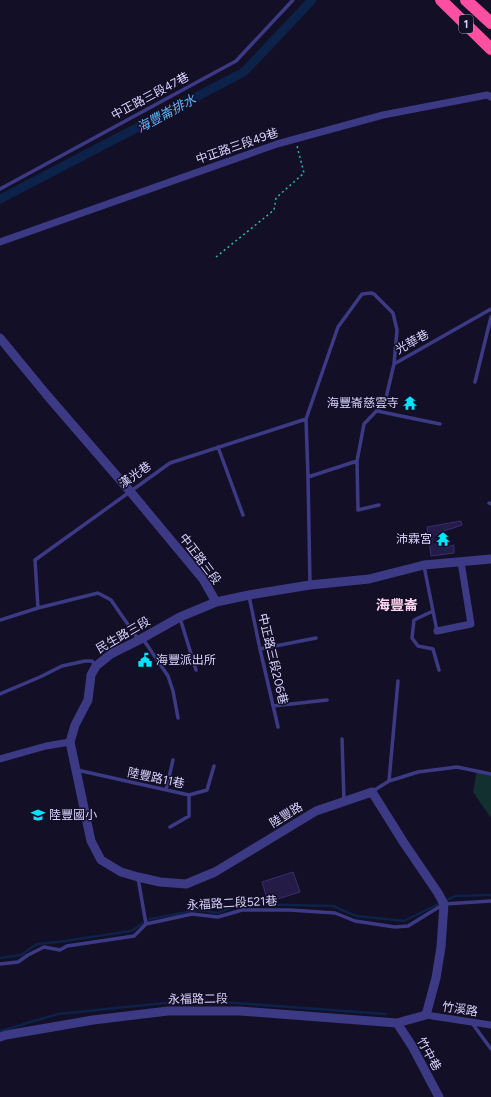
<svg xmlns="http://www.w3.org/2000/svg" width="491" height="1097" font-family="Figtree,'Noto Sans TC',sans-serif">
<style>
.green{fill:#12302f}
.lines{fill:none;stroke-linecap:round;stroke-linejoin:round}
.stream{stroke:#0c2248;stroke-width:2.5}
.canal{stroke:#0c2248;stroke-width:9}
.building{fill:#241b47;stroke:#3b2d73}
.path{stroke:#2fb8b0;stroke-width:1.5;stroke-dasharray:2 3;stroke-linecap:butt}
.service{stroke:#3d3a85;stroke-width:3.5}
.minor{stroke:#3d3a85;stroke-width:7}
.tertiary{stroke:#3d3a85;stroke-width:9}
.motorway{stroke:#ff4fa3;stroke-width:12}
.labels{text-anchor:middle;stroke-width:3;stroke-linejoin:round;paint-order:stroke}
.shield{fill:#130f26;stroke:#9e99be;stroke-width:1}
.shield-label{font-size:11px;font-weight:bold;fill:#d9d4ff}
.street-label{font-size:12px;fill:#d9d4ff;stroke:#130f26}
.poi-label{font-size:12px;fill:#d9d4ff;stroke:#130f26;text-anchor:end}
.water-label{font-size:13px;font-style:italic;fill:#62b6ff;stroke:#130f26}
.quarter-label{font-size:14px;font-weight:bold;fill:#ffd6f0;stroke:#130f26}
</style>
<rect width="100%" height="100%" fill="#130f26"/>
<!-- green -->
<path class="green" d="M477,770L491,773V818L473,792Z"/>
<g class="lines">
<!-- stream -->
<path class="stream" d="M0,958L21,955L37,944L58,942L131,931L150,919L198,910L218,913L241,904L333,906L356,916L404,921L455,896L491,895
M0,1031L58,1014L194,1000L386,1014"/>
<!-- canal -->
<path class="canal" d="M0,199L244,72L312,0"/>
</g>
<!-- building -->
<path class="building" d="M461,521L462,525L444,531L447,547L454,545V553L431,556L427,527Z
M293,872L300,892L268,902L262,882Z"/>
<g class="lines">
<!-- path -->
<path class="path" d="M216,257L274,210L276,198L304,173L297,146"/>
<!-- service -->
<path class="service" d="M0,189L236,61L293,0
M475,382L491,317
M377,411L440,424
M218,447L243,515
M308,477L357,461
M489,503L491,504
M379,505L358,510L357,461L364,424L385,402L394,364L491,309
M424,566L437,631
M310,584L308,477L306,419L338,327L362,294L371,293L374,294L393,313L397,330L394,364
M249,596L260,649L278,727
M38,608L35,560L170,463L306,419
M433,611L414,620L412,638L418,646L433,649L439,670
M180,618L196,670
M0,620L38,608L98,593L111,600L138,639
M143,639L168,676L173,691L178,718
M260,649L316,638
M0,694L40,677L62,666L85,661H92L95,665
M273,706L327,700
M342,739L344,800
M77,770L189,795L207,790L214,766
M389,781L398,681
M166,790L173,760
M373,791L389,781L418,772L457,767L491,774
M170,827L189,816V795
M138,878L146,924
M0,964L18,962L28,955L44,947L60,950L67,946L134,936L146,924L192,914L218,917L242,910H290L335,913L355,921L395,927L408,926L444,904L491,901
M472,1023L491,1049"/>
<!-- minor -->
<path class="minor" d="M0,242L277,144L383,115L487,95L491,97
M437,631L471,624L461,562
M0,759L46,746L70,742
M426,1015L491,1025"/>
<!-- tertiary -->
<path class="tertiary" d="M0,338L46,394L134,496L203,579L216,602
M397,1023L412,1046L439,1097
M0,1037L6,1035L93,1020L168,1011H241L397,1023L426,1015L436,978L441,947L444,904L438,893L404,843L372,792L316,811L215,872L186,884L160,882L138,877L121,872L101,860L91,841L70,742L75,725L88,700L91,675L96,666L111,654L139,640L180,617L216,602L249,595L310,585L369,579L424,565L491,559"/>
<!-- motorway -->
<path class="motorway" d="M441,0L491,49
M466,0L491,23"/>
</g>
<!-- icons -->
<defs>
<symbol id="temple-bare" viewBox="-9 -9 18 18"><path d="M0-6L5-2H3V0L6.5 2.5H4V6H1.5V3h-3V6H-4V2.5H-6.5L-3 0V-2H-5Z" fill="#00e5ff" stroke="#130f26" stroke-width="2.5" paint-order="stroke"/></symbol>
<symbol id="civic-bare" viewBox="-9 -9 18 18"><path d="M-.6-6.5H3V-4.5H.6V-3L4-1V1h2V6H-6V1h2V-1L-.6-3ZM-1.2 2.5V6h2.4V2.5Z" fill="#00e5ff" stroke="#130f26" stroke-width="2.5" paint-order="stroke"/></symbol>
<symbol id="school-bare" viewBox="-9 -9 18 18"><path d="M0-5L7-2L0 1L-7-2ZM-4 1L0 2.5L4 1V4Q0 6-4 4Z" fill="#00e5ff" stroke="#130f26" stroke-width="2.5" paint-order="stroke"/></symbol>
</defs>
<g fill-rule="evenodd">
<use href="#temple-bare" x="400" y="393" width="20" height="20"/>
<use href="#temple-bare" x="433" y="529" width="20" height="20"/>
<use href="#civic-bare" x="135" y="650" width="20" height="20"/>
<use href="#school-bare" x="28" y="805" width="20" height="20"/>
</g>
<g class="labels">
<!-- shield labels -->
<rect class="shield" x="459" y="15" width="14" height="18" rx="3"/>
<g class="shield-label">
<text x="466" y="28">1</text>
</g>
<!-- street labels -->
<g class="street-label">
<text transform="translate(150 96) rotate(-28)" y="4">中正路三段47巷</text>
<text transform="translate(237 146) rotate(-19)" y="4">中正路三段49巷</text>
<text transform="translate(412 342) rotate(-29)" y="4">光華巷</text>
<text transform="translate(135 475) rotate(-35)" y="4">漢光巷</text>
<text transform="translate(200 559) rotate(53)" y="4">中正路三段</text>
<text transform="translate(123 635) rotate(-30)" y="4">民生路三段</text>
<text transform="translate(273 659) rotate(77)" y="4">中正路三段206巷</text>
<text transform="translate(156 778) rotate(12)" y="4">陸豐路11巷</text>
<text transform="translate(286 815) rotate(-32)" y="4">陸豐路</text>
<text transform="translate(232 903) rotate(-3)" y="4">永福路二段521巷</text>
<text transform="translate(198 999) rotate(-1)" y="4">永福路二段</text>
<text transform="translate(460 1009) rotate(9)" y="4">竹溪路</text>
<text transform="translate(429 1054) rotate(61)" y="4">竹中巷</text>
</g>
<!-- poi labels -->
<g class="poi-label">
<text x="399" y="407">海豐崙慈雲寺</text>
<text x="432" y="543">沛霖宮</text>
<text x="156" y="664" text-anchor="start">海豐派出所</text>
<text x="49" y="819" text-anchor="start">陸豐國小</text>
</g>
<!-- water labels -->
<g class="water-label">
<text transform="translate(166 113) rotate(-28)" y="5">海豐崙排水</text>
</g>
<!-- quarter labels -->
<g class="quarter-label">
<text x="397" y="610">海豐崙</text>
</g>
</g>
</svg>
